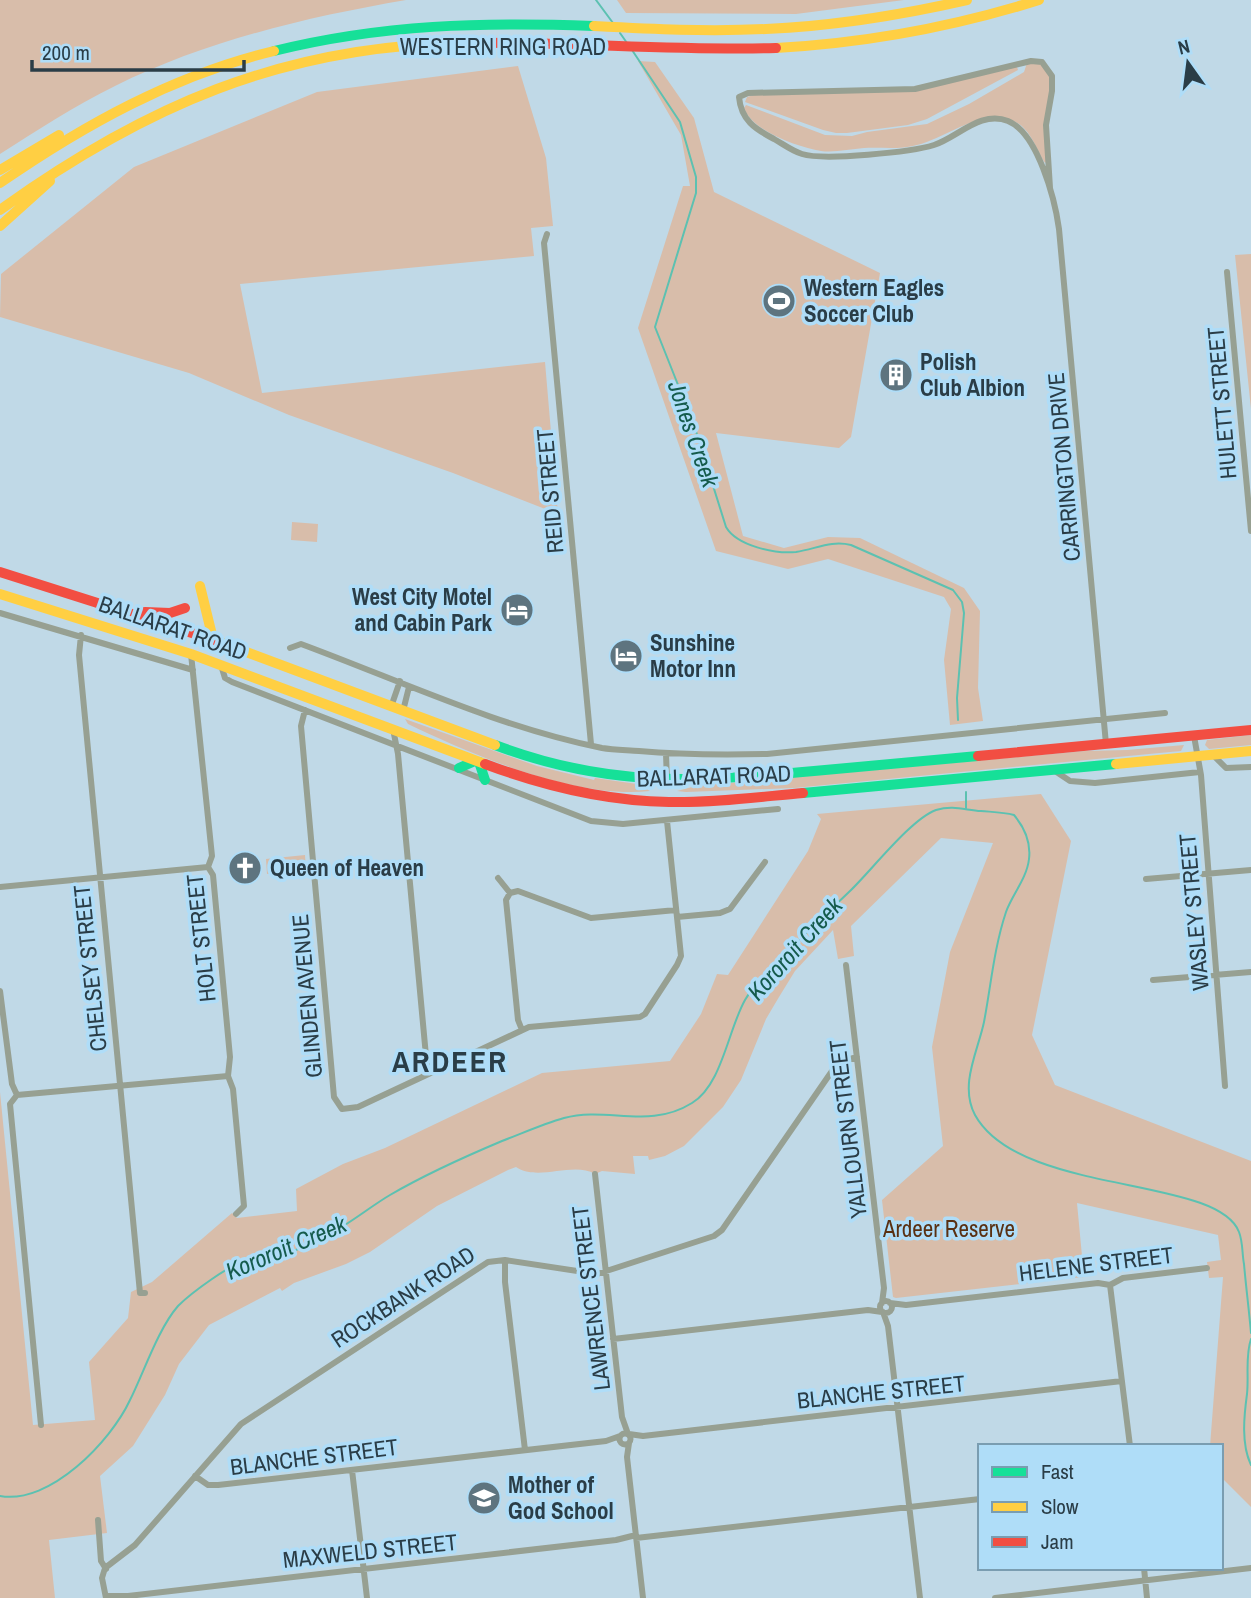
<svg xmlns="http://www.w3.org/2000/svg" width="1251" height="1598" font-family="'Archivo Narrow',sans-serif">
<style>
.green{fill:#d8bdaa}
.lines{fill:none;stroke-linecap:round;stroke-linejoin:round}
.stream{stroke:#5cc1b1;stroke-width:2}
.street{stroke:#97a092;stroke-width:6}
.fast{stroke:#16e098;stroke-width:10}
.slow{stroke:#ffcf43;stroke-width:10}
.jam{stroke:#f24e42;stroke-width:10}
.labels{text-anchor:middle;stroke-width:7;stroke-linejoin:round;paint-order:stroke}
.street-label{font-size:23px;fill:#2a3d47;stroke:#afddf8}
.poi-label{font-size:23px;font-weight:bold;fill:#2a3d47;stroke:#afddf8;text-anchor:start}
.park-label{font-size:23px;fill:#593012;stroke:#afddf8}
.water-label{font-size:24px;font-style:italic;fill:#155b4c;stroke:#afddf8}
.district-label{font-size:30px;font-weight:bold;letter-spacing:2px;fill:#2a3d47;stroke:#afddf8}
</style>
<rect width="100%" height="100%" fill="#c0d9e7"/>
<!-- green -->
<path class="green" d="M0,0H406C307,17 205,41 115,86C74,106 38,130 0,154Z
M617,0H904L796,14L626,13Z
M638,61L655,62L694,118L714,192L880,273L851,437L839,448L716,433L743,536L784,548L828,537L860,538L964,588L980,611L978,688L983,721L950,725L944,660L951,609L944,597L828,559L788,569L716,551L638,328L683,186H690L681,135Z
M1042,62L1052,76L1046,125L1048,160L1045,163C1036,149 1030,127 1013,121C979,108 949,137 917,145C899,150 882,147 864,148C850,149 834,153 821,151C798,147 752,131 744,108L746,105L825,135L852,136L867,132L927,124L969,104L1024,72L1027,63Z
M1016,64L1018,70L927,119L908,125L847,133H836L823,130L745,102L747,97L760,93L898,90Z
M518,66L546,158L553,226L531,228L534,256L240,284L262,393L545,362L558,514L453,473L289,415L189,373L0,317L1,274L134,167L317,92Z
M1251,254V409L1235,255Z
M292,522L318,524L317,542L291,540Z
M405,719L537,766L594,780L595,778L637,784L650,791C575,799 475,756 408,724Z
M1251,735V745L1209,749L1205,745L1207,740Z
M1184,745L1181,751L1170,752L794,788L686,792L677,791L696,786L1085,751L1127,750Z
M1041,794L1071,841L1032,1035L1055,1085L1251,1161V1507L1221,1477V1446H1210L1223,1277L1209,1278L1207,1262L1221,1260L1218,1235L1077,1203L1084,1277L896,1298L893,1297L882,1200L943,1146L932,1047L950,952L993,843L941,838L851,926L854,956L838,959L833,930L795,971L779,997L766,1019L741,1080L723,1107L684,1146L665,1156L649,1160L648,1156H633L635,1174L602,1171L595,1174C573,1161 538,1182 516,1167L508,1170L437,1206L370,1252L346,1264L294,1283L282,1291L280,1288L209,1325L179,1364L165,1395L133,1446L100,1476L107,1533L49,1540L55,1598H0V1092L33,1425L95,1420L89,1362L128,1318L131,1292L152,1282L232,1213L237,1218L297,1211L296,1189L343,1164L385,1148L542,1073L670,1061L701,1014L717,974L728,975L808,851L821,819L817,814Z
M305,855L306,871L267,874L266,859Z"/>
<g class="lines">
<!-- stream -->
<path class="stream" d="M596,0L613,23
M620,33L627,43
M632,50L680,122L696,177V193L655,327L694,425L726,527C737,546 775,554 796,552C816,549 831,540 851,545L953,590L962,602L964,613L957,698L958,720
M966,792V808
M1251,1339C1245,1356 1249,1376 1247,1394C1244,1416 1241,1444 1251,1465
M0,1496C50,1505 111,1441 130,1400C144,1372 158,1329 178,1306C190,1294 232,1262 249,1260C256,1259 261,1263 268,1261C292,1253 318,1240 340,1228C357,1218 373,1205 390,1195C426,1174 464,1157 502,1141C523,1133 543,1124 564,1118C607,1106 649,1130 692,1103C722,1085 728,1030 745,1000C751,989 762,979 771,970C796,941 823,917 850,891C871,871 911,819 936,810C953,805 965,810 981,811C992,812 1003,812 1014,815C1024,827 1031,843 1029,859C1027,878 1012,895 1006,912C994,948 991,985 984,1022C978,1051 959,1085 975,1115C1020,1196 1217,1175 1239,1232C1243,1242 1242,1254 1244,1264C1246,1287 1249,1310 1251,1333"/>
<!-- street -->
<path class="street" d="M1050,188L1046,125L1052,91V76L1042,62L1031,61L915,89L748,93L739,97C741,120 755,129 774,139C783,144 792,151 802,154C824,161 912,152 934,145C958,137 981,110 1008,121C1038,133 1055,200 1059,229L1106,744
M547,234L544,243L591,744
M1227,272L1251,531
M0,613L193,670
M81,635L79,655L140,1293H145
M290,648L301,644C401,681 498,727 602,748C614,750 627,750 639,751C682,755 724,755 767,754L1165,713
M191,654L212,856L208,867L213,875L230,1057L228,1076L233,1089L244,1206L236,1214
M221,665L225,678L232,682L591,821L623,824L778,809
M391,707L400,681
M305,710L301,726L334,1097L342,1109L358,1107L529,1027L640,1017L645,1014L677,965L681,956L667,821
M403,711L409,687
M393,729L398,754L426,1056L432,1072
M1194,736L1201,775L1225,1086
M666,754L667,781
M1213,755L1226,768L1251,767
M1055,771L1070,781L1095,783L1200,772
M498,878L510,893
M1146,879L1251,870
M0,887L208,867
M677,917L720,913L730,909L765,862
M846,965L884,1288L882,1303
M1153,980L1251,972
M0,991L12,1084L17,1095L10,1104L41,1425
M522,1030L518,1020L506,900L510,893L518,891L591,918L676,910
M17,1095L228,1076
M595,1174L622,1417L628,1434
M505,1260V1282L525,1450
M1110,1285L1130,1446
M880 1307a6 6 0 1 1 12 0a6 6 0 1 1-12 0Z
M890,1303L906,1305L1098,1283L1110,1285L1123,1278L1207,1268
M883,1312L888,1326L920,1598
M613,1339L868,1310L882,1312
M619.5 1439a5.5 5.5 0 1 1 11 0a5.5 5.5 0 1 1-11 0Z
M629,1434L643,1436L1122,1381
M629,1443L627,1457L643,1598
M352,1470L367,1598
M195,1476L208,1485H218L606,1441L620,1436
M98,1520L101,1561L106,1569
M636,1538L980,1499
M1144,1568L1147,1598
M106,1596H128L616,1540L636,1535
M106,1598L102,1578L105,1568L135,1545L241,1424L488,1262L505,1260L597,1274L714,1236L722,1230L832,1071L840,1062L857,1057
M995,1598L1251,1568"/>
<!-- fast -->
<path class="fast" d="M274,51C384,24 481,22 594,26
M495,745C609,788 696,782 814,771C869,766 924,761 978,756
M479,762L485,780
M459,768L475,761
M803,793L1116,764"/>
<!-- slow -->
<path class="slow" d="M594,26C651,29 708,32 766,29C834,26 901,15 967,0
M776,48C866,43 953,27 1039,0
M0,170L59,135
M0,183C84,125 174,75 274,51
M0,210C143,107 282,46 461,43
M0,226L50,181
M200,586L213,639
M0,594L191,654L485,764
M217,641L495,745
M1116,764L1251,751"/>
<!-- jam -->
<path class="jam" d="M461,43C566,41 671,51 776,48
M0,572L217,641
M145,612L170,613L185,608
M978,756L1251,730
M485,764C544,786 605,801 669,802C713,803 758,797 803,793"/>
</g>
<!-- icons -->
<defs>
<symbol id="stadium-disc" viewBox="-11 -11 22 22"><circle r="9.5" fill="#5e747f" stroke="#afddf8"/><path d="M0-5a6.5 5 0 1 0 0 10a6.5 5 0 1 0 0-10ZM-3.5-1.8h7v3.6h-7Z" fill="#fff"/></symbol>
<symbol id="building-disc" viewBox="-11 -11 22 22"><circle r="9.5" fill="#5e747f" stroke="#afddf8"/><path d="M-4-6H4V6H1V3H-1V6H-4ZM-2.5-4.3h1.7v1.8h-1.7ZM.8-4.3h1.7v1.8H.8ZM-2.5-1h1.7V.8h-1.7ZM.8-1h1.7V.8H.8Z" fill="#fff"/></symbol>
<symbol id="hotel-disc" viewBox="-11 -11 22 22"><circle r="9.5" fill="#5e747f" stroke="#afddf8"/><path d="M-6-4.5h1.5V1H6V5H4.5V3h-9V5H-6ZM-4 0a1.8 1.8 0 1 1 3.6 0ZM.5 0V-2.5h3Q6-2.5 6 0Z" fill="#fff"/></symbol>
<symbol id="church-disc" viewBox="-11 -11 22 22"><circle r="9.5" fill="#5e747f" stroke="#afddf8"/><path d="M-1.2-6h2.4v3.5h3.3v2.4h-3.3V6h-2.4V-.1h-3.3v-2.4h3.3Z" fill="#fff"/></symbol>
<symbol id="school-disc" viewBox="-11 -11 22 22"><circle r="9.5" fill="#5e747f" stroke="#afddf8"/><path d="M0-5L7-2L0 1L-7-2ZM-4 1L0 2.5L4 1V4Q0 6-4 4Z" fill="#fff"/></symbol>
</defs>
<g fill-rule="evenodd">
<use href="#stadium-disc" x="760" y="282" width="38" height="38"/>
<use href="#building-disc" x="877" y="356" width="38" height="38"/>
<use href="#hotel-disc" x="498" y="591" width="38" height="38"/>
<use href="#hotel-disc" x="607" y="637" width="38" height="38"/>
<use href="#church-disc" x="226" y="849" width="38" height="38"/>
<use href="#school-disc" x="465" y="1479" width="38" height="38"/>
</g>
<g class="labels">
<!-- street labels -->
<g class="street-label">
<text x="503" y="55">WESTERN RING ROAD</text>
<text transform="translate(1222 403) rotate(-95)" y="8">HULETT STREET</text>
<text transform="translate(1064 467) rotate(-95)" y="8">CARRINGTON DRIVE</text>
<text transform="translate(550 491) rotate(-95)" y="8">REID STREET</text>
<text transform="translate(173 628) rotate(19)" y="8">BALLARAT ROAD</text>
<text transform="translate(714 776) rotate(-2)" y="8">BALLARAT ROAD</text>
<text transform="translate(1194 912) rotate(-95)" y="8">WASLEY STREET</text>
<text transform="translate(201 938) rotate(-96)" y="8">HOLT STREET</text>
<text transform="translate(90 968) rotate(-96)" y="8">CHELSEY STREET</text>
<text transform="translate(307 996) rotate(-95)" y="8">GLINDEN AVENUE</text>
<text transform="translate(848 1129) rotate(-97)" y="8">YALLOURN STREET</text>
<text transform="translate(1096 1264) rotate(-7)" y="8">HELENE STREET</text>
<text transform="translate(403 1297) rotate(-33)" y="8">ROCKBANK ROAD</text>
<text transform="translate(591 1298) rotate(-97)" y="8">LAWRENCE STREET</text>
<text transform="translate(881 1392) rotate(-6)" y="8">BLANCHE STREET</text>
<text transform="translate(314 1457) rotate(-7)" y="8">BLANCHE STREET</text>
<text transform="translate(370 1551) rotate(-6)" y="8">MAXWELD STREET</text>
</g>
<!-- poi labels -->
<g class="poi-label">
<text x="804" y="296">Western Eagles<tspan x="804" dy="26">Soccer Club</tspan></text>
<text x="920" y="370">Polish<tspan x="920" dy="26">Club Albion</tspan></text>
<text x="492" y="605" text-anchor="end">West City Motel<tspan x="492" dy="26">and Cabin Park</tspan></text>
<text x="650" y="651">Sunshine<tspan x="650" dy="26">Motor Inn</tspan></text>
<text x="270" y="876">Queen of Heaven</text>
<text x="508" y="1493">Mother of<tspan x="508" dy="26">God School</tspan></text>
</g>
<!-- park labels -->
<g class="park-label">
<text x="949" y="1237">Ardeer Reserve</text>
</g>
<!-- water labels -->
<g class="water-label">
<text transform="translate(693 434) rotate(71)" y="8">Jones Creek</text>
<text transform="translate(795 949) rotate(-48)" y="8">Kororoit Creek</text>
<text transform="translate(286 1248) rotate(-23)" y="8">Kororoit Creek</text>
</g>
<!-- district labels -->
<g class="district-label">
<text x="450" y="1072">ARDEER</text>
</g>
</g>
<!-- legend -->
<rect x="978" y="1444" width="245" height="126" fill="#afddf8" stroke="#7a9db1" stroke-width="2"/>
<rect x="992" y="1467" width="35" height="10" fill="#16e098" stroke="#7a9db1" stroke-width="2"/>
<text x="1041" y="1479" font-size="21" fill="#2a3d47">Fast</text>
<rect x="992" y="1502" width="35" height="10" fill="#ffcf43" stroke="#7a9db1" stroke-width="2"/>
<text x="1041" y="1514" font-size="21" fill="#2a3d47">Slow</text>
<rect x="992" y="1537" width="35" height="10" fill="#f24e42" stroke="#7a9db1" stroke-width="2"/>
<text x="1041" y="1549" font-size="21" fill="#2a3d47">Jam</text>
<!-- north arrow -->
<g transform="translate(1188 63) rotate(346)" stroke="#afddf8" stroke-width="5" paint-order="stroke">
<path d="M0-5L12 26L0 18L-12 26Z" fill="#2a3d47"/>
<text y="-10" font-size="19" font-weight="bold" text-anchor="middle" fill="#2a3d47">N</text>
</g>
<!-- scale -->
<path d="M32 60v10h212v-10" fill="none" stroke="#2a3d47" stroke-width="3.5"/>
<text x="42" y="60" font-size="21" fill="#2a3d47" stroke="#afddf8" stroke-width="5" paint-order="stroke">200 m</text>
</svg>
